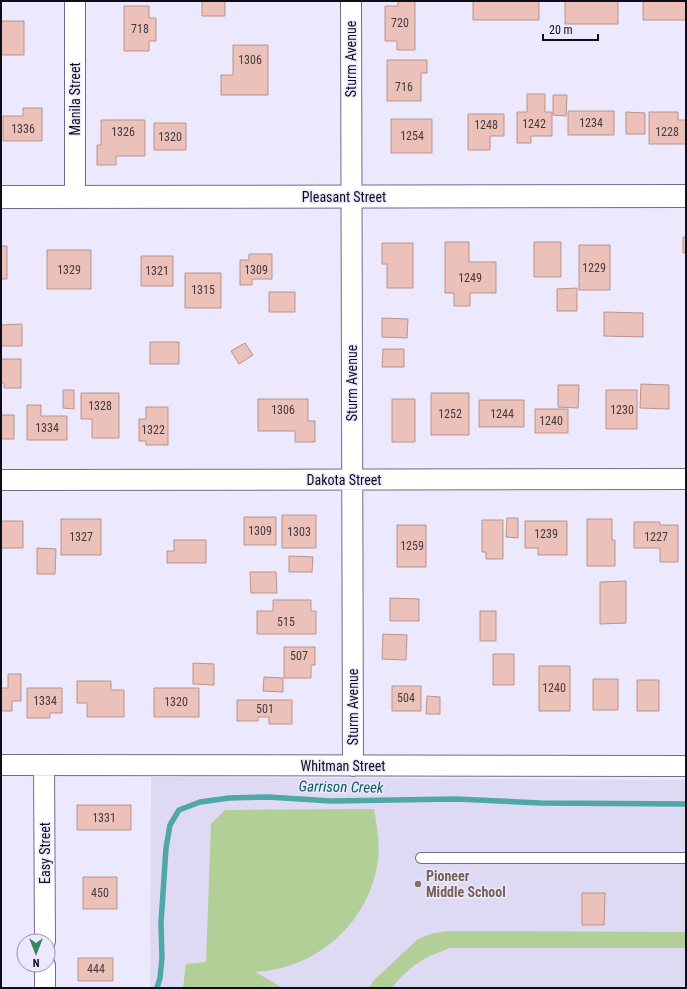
<svg xmlns="http://www.w3.org/2000/svg" width="687" height="989" font-family="'Roboto Condensed',sans-serif">
<style>
.built{fill:#dedaf4}
.green{fill:#b1cf96}
.lines{fill:none;stroke-linecap:round;stroke-linejoin:round}
.stream{stroke:#4fa7a8;stroke-width:5.5}
.building{fill:#ebc1b9;stroke:#ba938b}
.service-casing{stroke:#706b8a;stroke-width:12}
.minor-casing{stroke:#706b8a;stroke-width:22}
.secondary-casing{stroke:#706b8a;stroke-width:24}
.service{stroke:#fff;stroke-width:10}
.minor{stroke:#fff;stroke-width:20}
.secondary{stroke:#fff;stroke-width:22}
.education-dot{fill:#8d6e63;stroke:#ece9fe;stroke-width:1.5}
.labels{text-anchor:middle;stroke-width:3;stroke-linejoin:round;paint-order:stroke}
.number-label{font-size:12px;fill:#463a40}
.street-label{font-size:14px;fill:#0f0d18;stroke:#ece9fe}
.education-label{font-size:14px;font-weight:bold;fill:#785e54;stroke:#ece9fe;text-anchor:start}
.water-label{font-size:15px;font-style:italic;fill:#0f5b5c;stroke:#ece9fe}
</style>
<rect width="100%" height="100%" fill="#ece9fe"/>
<!-- built -->
<path class="built" d="M151,777L686,780V988H150Z"/>
<!-- green -->
<path class="green" d="M374,809C377,826 380,843 378,860C370,922 317,969 255,972L283,988H183L186,964L206,962L211,824L225,810Z
M448,931L686,932V948H450C424,957 409,966 392,988H369L373,981L418,939L434,933Z"/>
<g class="lines">
<!-- stream -->
<path class="stream" d="M157,988L160,978L162,958L161,923L166,848L170,825L179,810L200,802L229,798L268,797L331,801L456,799L540,803L686,804"/>
</g>
<!-- building -->
<path class="building" d="M202,1H225V16H202Z
M398,1H415V50H397V41H385V6H398Z
M473,1H539V20H473Z
M565,1H618V24H565Z
M643,1H686V20H643Z
M124,6H149V18H156V41H149V51H124Z
M1,21H24V55H1Z
M233,45H268V95H221V75H233Z
M387,60H427V73H421V101H387Z
M527,94H545V112H552V136H531V143H517V112H527Z
M553,95H567L566,116L553,115Z
M23,108H42V141H3V116H23Z
M568,111H614V135H568Z
M626,112L645,113V134H626Z
M649,112H678V120H686V144H649Z
M468,114H504V136H490V150H468Z
M391,119H432V153H391Z
M101,120H145V156H116V165H97V145H101Z
M154,123H186V150H154Z
M683,237H686V253H683Z
M445,242H469V262H496V293H470V306H454V293H445Z
M534,242H561V277H534Z
M382,243H413V288H387V264H382Z
M579,245H610V290H579Z
M1,246H7V279H1Z
M47,250H91V289H47Z
M249,254H272V279H252V285H240V260H249Z
M141,256H173V286H141Z
M185,273H221V308H185Z
M577,288V311H557V289Z
M269,292H295V312H269Z
M604,312L643,313V337L604,336Z
M382,318L408,319L407,338L382,337Z
M22,324V346H1V325Z
M150,342H179V364H150Z
M245,343L253,355L239,364L231,351Z
M383,349H404V367H382Z
M1,359H21V388H4V383H1Z
M641,384L669,385V409L640,408Z
M558,385H579L578,408L558,407Z
M63,390H74V409L63,408Z
M606,390H637V429H606Z
M81,393H119V438H92V419H81Z
M431,393H469V435H431Z
M258,399H308V421H315V442H295V431H258Z
M392,399H415V442H392Z
M479,400H524V427H479Z
M27,405H41V416H67V440H27Z
M146,407H168V445H146V441H139V419H146Z
M535,409H568V433H535Z
M1,415H14V439H1Z
M282,515H316V548H282Z
M244,517H276V545H244Z
M507,518H518V538L506,537Z
M61,519H101V555H61Z
M587,519H612V540H615V566H587Z
M482,520H503V559H486V552H482Z
M1,521H23V548H1Z
M525,521H567V555H538V548H525Z
M634,522H660V525H678V562H660V548H634Z
M397,525H426V567H397Z
M174,540H206V563H167V551H174Z
M37,548L56,549L55,574H37Z
M289,556L313,557L312,572H289Z
M250,572H276L277,593H251Z
M626,581V623L600,624V582Z
M390,598L419,599V621H390Z
M273,600H311V611H316V634H257V611H273Z
M480,611H496V641H480Z
M383,634L407,635L406,660L382,659Z
M284,647H315V665H311V678H284Z
M493,654H514V685H493Z
M193,663L214,664V685L193,684Z
M539,666H570V711H539Z
M8,674H21V701H12V711H1V688H8Z
M264,677L283,678V692L263,691Z
M593,679H618V710H593Z
M637,680H659V711H637Z
M77,681H111V690H124V717H87V703H77Z
M392,686H421V711H392Z
M27,688H62V713H50V718H27Z
M154,688H199V717H154Z
M427,696L440,697V714H426Z
M237,700H292V724H269V717H258V721H237Z
M77,805H131V830H77Z
M83,877H117V909H83Z
M582,893H605L604,925H582Z
M78,958H113V981H78Z"/>
<g class="lines">
<defs>
<path id="service" d="M421,858H686"/>
<path id="minor" d="M75,1V197
M351,1L353,766
M1,480L686,479
M1,765L686,766
M44,765L45,941
M45,965V988"/>
<path id="secondary" d="M1,197L686,196"/>
</defs>
<!-- service casing -->
<use href="#service" class="service-casing"/>
<!-- minor casing -->
<use href="#minor" class="minor-casing"/>
<!-- secondary casing -->
<use href="#secondary" class="secondary-casing"/>
<!-- service -->
<use href="#service" class="service"/>
<!-- minor -->
<use href="#minor" class="minor"/>
<!-- secondary -->
<use href="#secondary" class="secondary"/>
</g>
<!-- markers -->
<circle class="education-dot" cx="418" cy="884" r="4"/>
<g class="labels">
<!-- number labels -->
<g class="number-label">
<text x="400" y="27">720</text>
<text x="140" y="33">718</text>
<text x="250" y="64">1306</text>
<text x="404" y="91">716</text>
<text x="591" y="127">1234</text>
<text x="534" y="128">1242</text>
<text x="486" y="129">1248</text>
<text x="23" y="133">1336</text>
<text x="123" y="136">1326</text>
<text x="667" y="136">1228</text>
<text x="412" y="140">1254</text>
<text x="170" y="141">1320</text>
<text x="594" y="272">1229</text>
<text x="69" y="274">1329</text>
<text x="256" y="274">1309</text>
<text x="157" y="275">1321</text>
<text x="470" y="282">1249</text>
<text x="203" y="294">1315</text>
<text x="100" y="410">1328</text>
<text x="283" y="414">1306</text>
<text x="622" y="414">1230</text>
<text x="450" y="418">1252</text>
<text x="502" y="418">1244</text>
<text x="551" y="425">1240</text>
<text x="47" y="432">1334</text>
<text x="153" y="434">1322</text>
<text x="260" y="535">1309</text>
<text x="299" y="536">1303</text>
<text x="546" y="538">1239</text>
<text x="81" y="541">1327</text>
<text x="656" y="541">1227</text>
<text x="412" y="550">1259</text>
<text x="286" y="626">515</text>
<text x="299" y="660">507</text>
<text x="554" y="692">1240</text>
<text x="406" y="702">504</text>
<text x="45" y="705">1334</text>
<text x="176" y="706">1320</text>
<text x="265" y="713">501</text>
<text x="104" y="822">1331</text>
<text x="100" y="897">450</text>
<text x="96" y="973">444</text>
</g>
<!-- street labels -->
<g class="street-label">
<text transform="translate(351 59) rotate(-90)" y="5">Sturm Avenue</text>
<text transform="translate(75 99) rotate(-90)" y="5">Manila Street</text>
<text x="344" y="202">Pleasant Street</text>
<text transform="translate(352 383) rotate(-90)" y="5">Sturm Avenue</text>
<text x="344" y="485">Dakota Street</text>
<text transform="translate(353 707) rotate(-90)" y="5">Sturm Avenue</text>
<text x="343" y="771">Whitman Street</text>
<text transform="translate(45 853) rotate(-90)" y="5">Easy Street</text>
</g>
<!-- education labels -->
<g class="education-label">
<text x="426" y="881">Pioneer<tspan x="426" dy="16">Middle School</tspan></text>
</g>
<!-- water labels -->
<g class="water-label">
<text transform="translate(341 787) rotate(1)" y="5">Garrison Creek</text>
</g>
</g>
<!-- border -->
<rect width="687" height="989" fill="none" stroke="#0f0d18" stroke-width="4"/>
<!-- north arrow -->
<g transform="translate(36 953) rotate(180)"><circle r="19" fill="#ece9fe" stroke="#9491a2"/>
<path d="M0-3L7 15L0 10L-7 15Z" fill="#34885a"/>
<text y="-6" font-size="11" font-weight="bold" text-anchor="middle" fill="#0f0d18">N</text>
</g>
<!-- scale -->
<path d="M543 34v6h55v-6" fill="none" stroke="#0f0d18" stroke-width="2"/>
<text x="549" y="34" font-size="12" fill="#0f0d18" stroke="#ece9fe" stroke-width="3" paint-order="stroke">20 m</text>
</svg>
